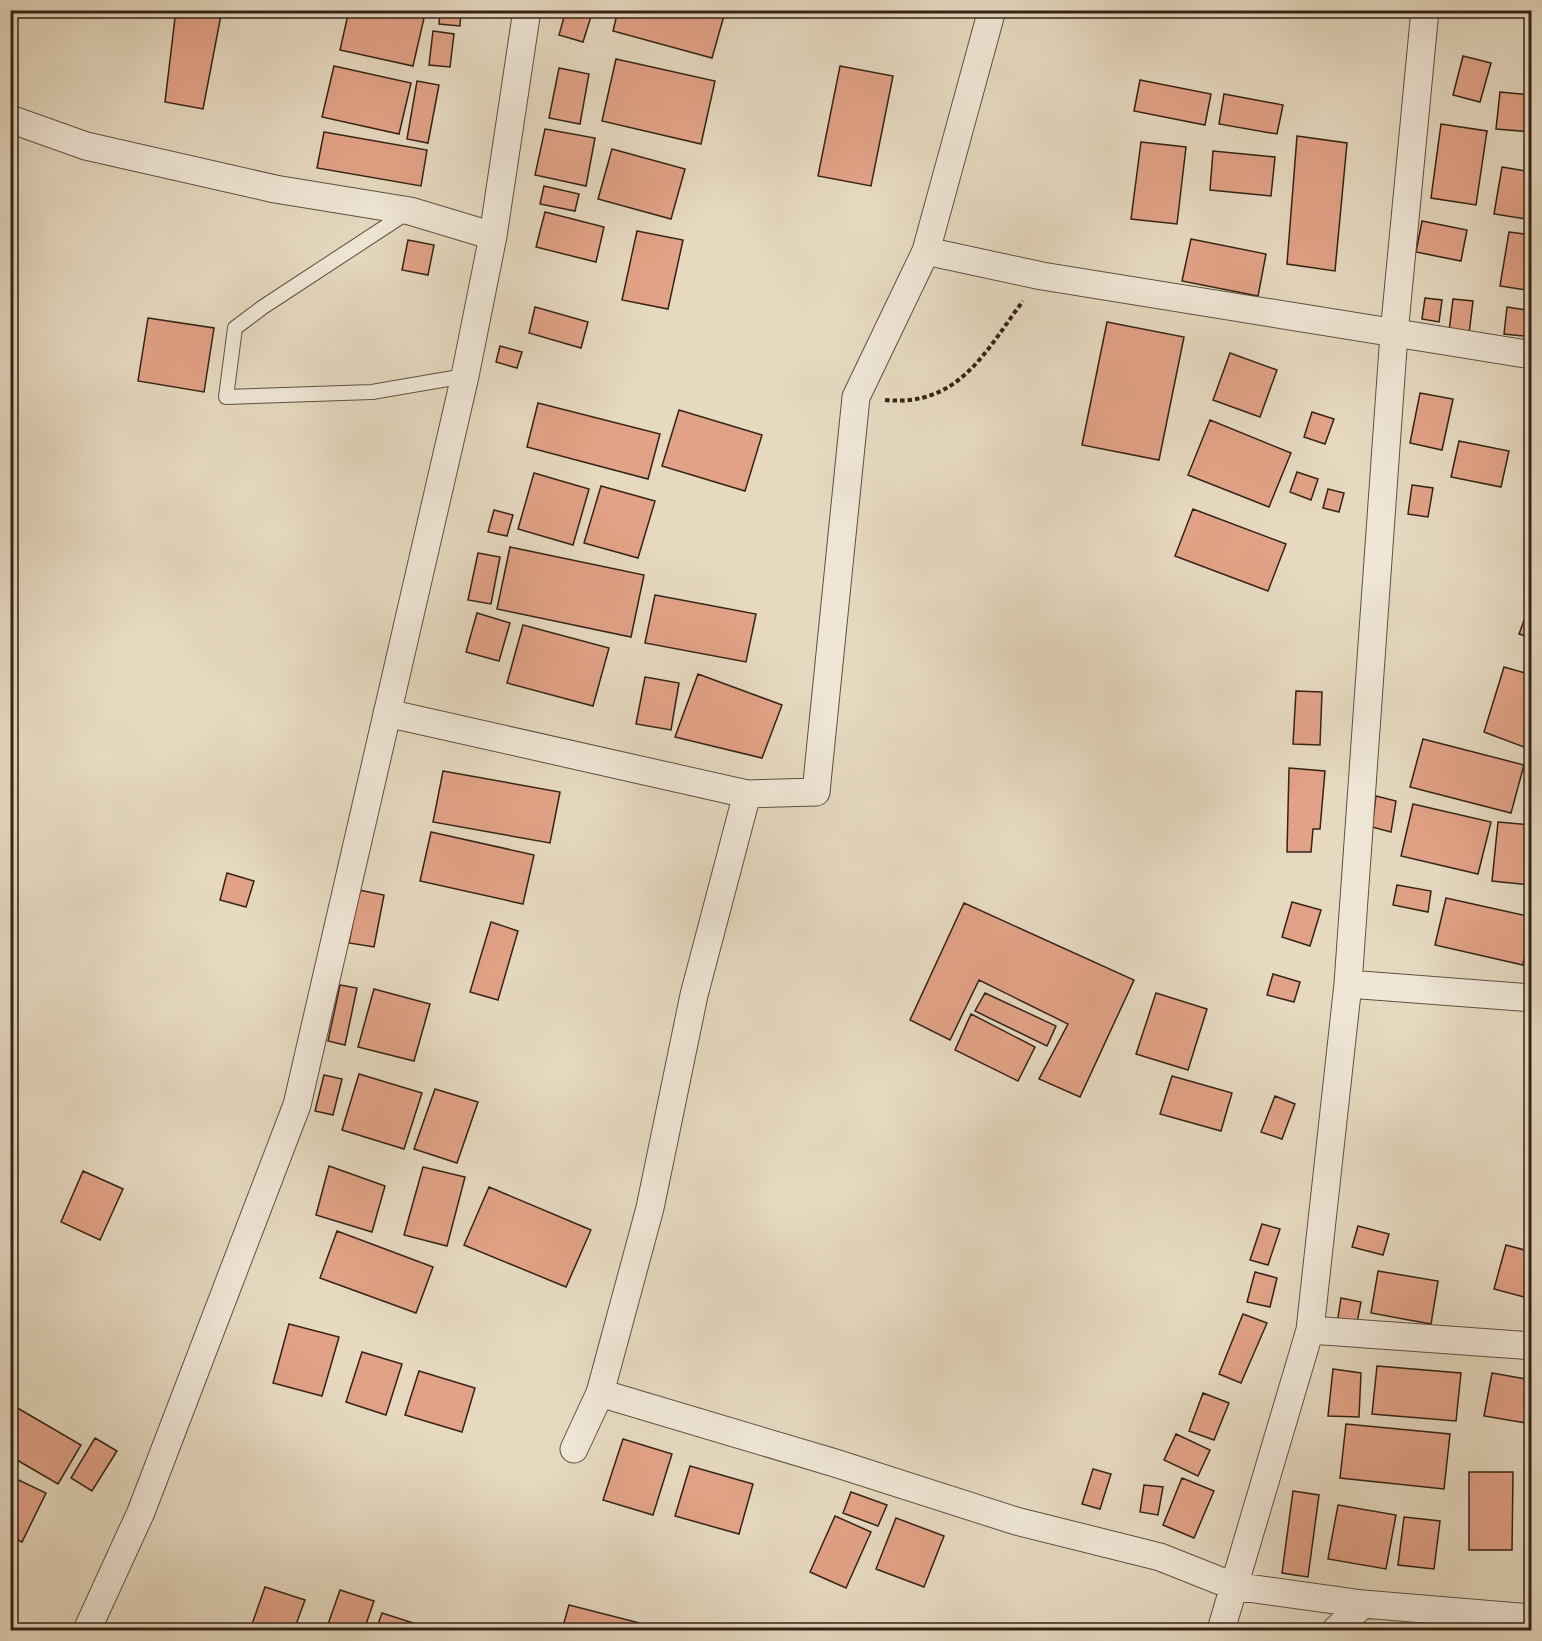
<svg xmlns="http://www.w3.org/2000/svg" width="1542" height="1641" font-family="Cardo,serif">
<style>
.building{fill:#e2a287;stroke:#342316;stroke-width:1.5}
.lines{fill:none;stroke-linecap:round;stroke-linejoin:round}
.lane-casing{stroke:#605040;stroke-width:16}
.street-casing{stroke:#605040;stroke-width:29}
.path{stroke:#342316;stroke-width:4;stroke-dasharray:4.5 3;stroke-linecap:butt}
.lane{stroke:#efe6d6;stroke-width:14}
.street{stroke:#efe6d6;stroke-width:27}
</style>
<rect width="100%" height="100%" fill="#e6d9c0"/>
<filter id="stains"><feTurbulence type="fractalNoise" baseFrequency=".00333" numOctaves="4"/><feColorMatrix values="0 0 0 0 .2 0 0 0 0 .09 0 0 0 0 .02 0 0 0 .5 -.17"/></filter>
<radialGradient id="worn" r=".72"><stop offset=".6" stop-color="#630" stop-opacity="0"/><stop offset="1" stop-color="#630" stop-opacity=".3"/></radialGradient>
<!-- building -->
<path class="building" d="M156,10H222L203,109L165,102L175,18Z
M349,10H391L424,18L413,66L340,50Z
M440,10H461L460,26L439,24Z
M566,10H593L583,42L559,35Z
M618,10H722L725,12L712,58L613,31Z
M433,31L454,34L450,67L429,65Z
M1463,56L1491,63L1480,102L1453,95Z
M616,59L715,81L701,144L602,121Z
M334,66L411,83L399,134L322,117Z
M840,66L893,76L871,186L818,176Z
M559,68L589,74L580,124L549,118Z
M1140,80L1211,94L1205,125L1134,111Z
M417,81L439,85L428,143L407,139Z
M1500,92L1532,95V132L1496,129Z
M1224,94L1283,105L1277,134L1219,124Z
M1441,124L1487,131L1476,205L1431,198Z
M545,129L595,138L586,186L535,175Z
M324,132L427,150L421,186L317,168Z
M1297,136L1347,143L1335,271L1287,264Z
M1141,142L1186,147L1177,224L1131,219Z
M612,149L685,169L671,219L598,199Z
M1213,151L1275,157L1271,196L1210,190Z
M1502,167L1532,172V220L1494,214Z
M544,186L579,194L575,211L540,204Z
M545,212L604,227L596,262L536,247Z
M1422,221L1467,230L1461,261L1416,252Z
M637,231L683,240L668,309L622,300Z
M1509,232L1532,235V291L1500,286Z
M1191,239L1266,254L1258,296L1182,281Z
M408,240L434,245L428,275L402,270Z
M1425,298L1442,300L1439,322L1422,319Z
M1453,299L1473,301L1469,334L1449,331Z
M535,307L588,322L581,348L529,333Z
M1507,307L1532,311V337L1504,334Z
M148,318L214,328L204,392L138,381Z
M1107,322L1184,337L1159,460L1082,445Z
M500,346L522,352L517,368L496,362Z
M1230,353L1277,370L1260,417L1213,400Z
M1420,393L1453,399L1442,450L1410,443Z
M538,403L660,434L648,479L527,447Z
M679,410L762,435L745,491L662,466Z
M1312,412L1334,419L1325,444L1304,437Z
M1210,420L1291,453L1269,507L1188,475Z
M1532,438V481L1526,480Z
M1459,441L1509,451L1501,487L1451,477Z
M1297,472L1318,479L1311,500L1290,492Z
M534,473L589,489L573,545L518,529Z
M1412,485L1433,488L1428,517L1408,514Z
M601,486L655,501L638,558L584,543Z
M1328,489L1344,493L1339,512L1323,508Z
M1193,509L1286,544L1268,591L1175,556Z
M494,510L513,515L507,536L488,532Z
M510,547L644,575L631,637L497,609Z
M478,553L500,557L491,604L468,600Z
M655,595L756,614L746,662L645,643Z
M1532,599V638L1519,634Z
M477,613L510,623L499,661L466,652Z
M523,625L609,648L593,706L507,683Z
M1504,667L1532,675V750L1484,732Z
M698,674L782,705L762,758L675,737Z
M645,677L679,683L671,730L636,724Z
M1296,691L1322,692L1320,745L1293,744Z
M1423,739L1524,765L1511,813L1410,787Z
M1289,768L1325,771L1320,829H1313L1311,852H1287Z
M443,771L560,792L550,843L433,822Z
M1376,796L1396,801L1391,832L1372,827Z
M1413,804L1491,822L1478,874L1401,856Z
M1498,822L1532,825L1530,885L1492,881Z
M431,832L534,855L523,904L420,881Z
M227,873L254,881L246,907L220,900Z
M1397,885L1431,891L1428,912L1393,905Z
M359,890L384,895L374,947L349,943Z
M1446,898L1532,917L1523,965L1435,945Z
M1292,902L1321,910L1310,946L1282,937Z
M964,903L1134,980L1080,1097L1039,1079L1068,1024L979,980L950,1040L910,1020Z
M491,922L518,931L498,1000L470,992Z
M1273,974L1300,982L1294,1002L1267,995Z
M340,985L357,988L345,1045L328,1041Z
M374,989L430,1004L414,1061L358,1047Z
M985,993L1056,1026L1047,1046L975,1011Z
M1156,993L1207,1009L1188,1070L1136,1054Z
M971,1014L1035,1047L1018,1081L955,1050Z
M359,1074L422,1093L404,1149L342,1130Z
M324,1075L342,1079L333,1115L315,1111Z
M1172,1076L1232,1093L1221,1131L1160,1114Z
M435,1089L478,1102L457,1163L414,1149Z
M1275,1096L1295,1104L1282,1139L1261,1132Z
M329,1166L385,1186L372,1232L316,1215Z
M423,1167L465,1177L447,1246L404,1235Z
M83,1171L123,1189L100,1240L61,1222Z
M489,1187L591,1230L566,1287L464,1245Z
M1262,1224L1280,1229L1268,1265L1250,1260Z
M1358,1226L1389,1234L1383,1255L1352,1247Z
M337,1231L433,1267L416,1313L320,1278Z
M1506,1245L1532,1252V1299L1494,1289Z
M1378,1271L1438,1281L1431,1324L1371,1313Z
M1255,1272L1277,1278L1270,1307L1247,1302Z
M1341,1298L1361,1302L1356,1328L1337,1324Z
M1243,1314L1267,1323L1241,1383L1219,1374Z
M289,1324L339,1337L322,1396L273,1383Z
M362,1352L402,1364L386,1415L346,1402Z
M1377,1366L1461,1373L1456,1421L1372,1414Z
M1333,1369L1361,1373L1359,1417L1328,1416Z
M419,1371L475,1388L462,1432L405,1415Z
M1492,1373L1532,1380V1424L1484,1416Z
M1203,1393L1229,1403L1214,1440L1189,1431Z
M14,1406L81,1445L58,1484L10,1456V1412Z
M1346,1424L1450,1434L1444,1489L1340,1478Z
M1176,1434L1210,1450L1198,1476L1164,1460Z
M95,1438L117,1451L92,1491L71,1478Z
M623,1439L672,1454L653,1515L603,1500Z
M690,1466L753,1484L739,1534L675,1516Z
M1093,1469L1111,1474L1100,1509L1082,1504Z
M1469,1472H1513L1512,1550H1469Z
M10,1476L46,1493L22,1542L10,1537Z
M1182,1478L1214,1491L1194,1538L1163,1525Z
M1144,1485L1163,1487L1158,1515L1140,1512Z
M1293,1491L1319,1495L1308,1577L1282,1573Z
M851,1492L887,1505L878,1526L843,1513Z
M1338,1505L1396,1515L1386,1569L1328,1559Z
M835,1516L871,1532L846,1588L810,1572Z
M1404,1517L1440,1521L1434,1569L1398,1565Z
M896,1518L944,1536L924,1587L876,1569Z
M265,1587L305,1600L294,1630H250Z
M340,1590L374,1601L364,1630H326Z
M569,1605L667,1630H562Z
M382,1613L435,1630H376Z"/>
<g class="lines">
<defs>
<path id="lane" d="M408,212L263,307L235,328L226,397L372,392L465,376"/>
<path id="street" d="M10,119L86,146L275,189L410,211L493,236
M926,251L1042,276L1532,355
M387,713L747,794L816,792L856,397L926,251L992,10
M1348,984L1532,998
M1310,1330L1532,1346
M600,1393L835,1463L1016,1521L1160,1557L1233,1586L1363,1604L1532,1618
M574,1449L600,1393L650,1208L694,995L747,794
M87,1630L141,1512L297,1105L465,376L493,236L527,10
M1221,1630L1310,1330L1348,984L1394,334L1425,10
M1336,1630L1363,1604"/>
</defs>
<!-- lane casing -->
<use href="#lane" class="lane-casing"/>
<!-- street casing -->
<use href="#street" class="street-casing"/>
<!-- path -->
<path class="path" d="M885,400C959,407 985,352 1023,301"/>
<!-- lane -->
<use href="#lane" class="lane"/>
<!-- street -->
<use href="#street" class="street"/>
</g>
<!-- margin -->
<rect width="1542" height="1641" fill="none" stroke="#e6d9c0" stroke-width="36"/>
<rect x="12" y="12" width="1518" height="1617" fill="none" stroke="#342316" stroke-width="3"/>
<rect x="18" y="18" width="1506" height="1605" fill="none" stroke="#342316" stroke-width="1.5"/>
<rect width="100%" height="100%" filter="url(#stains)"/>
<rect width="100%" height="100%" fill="url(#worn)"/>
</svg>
